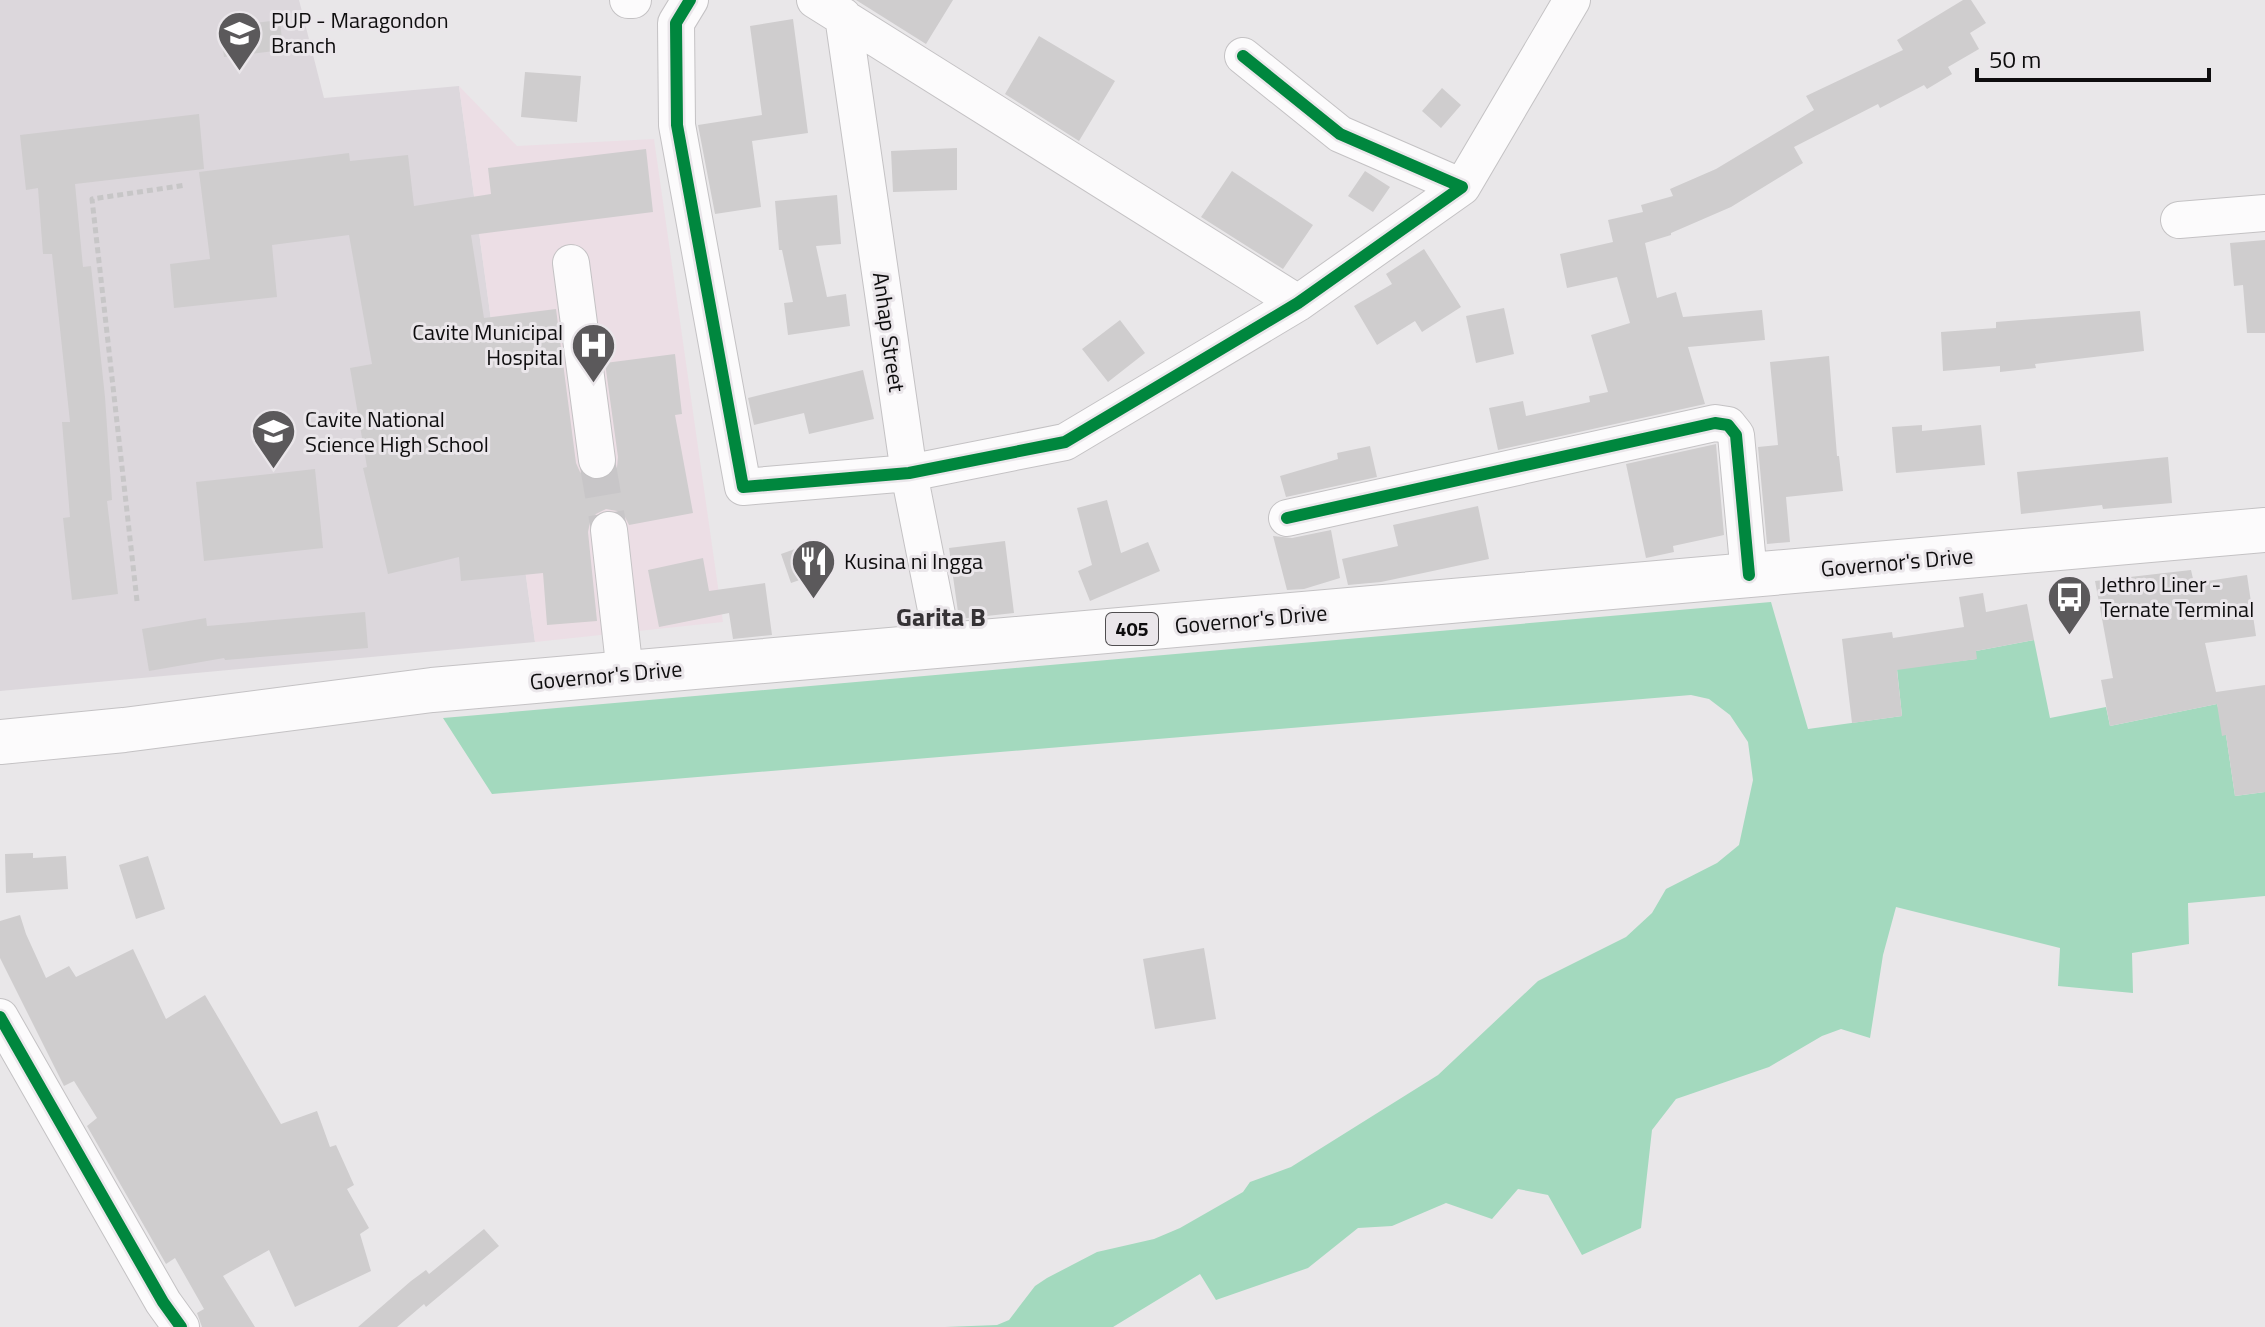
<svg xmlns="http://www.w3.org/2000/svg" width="2265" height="1327" font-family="'Titillium Web',sans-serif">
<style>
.built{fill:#dcd7dc}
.medical{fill:#ecdee5}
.forest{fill:#a3d9be}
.building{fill:#cfcdce}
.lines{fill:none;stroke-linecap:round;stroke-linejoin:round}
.minor-tunnel{stroke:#c8c6c8;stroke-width:36;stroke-dasharray:36 18;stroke-linecap:butt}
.minor-casing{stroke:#c4c2c4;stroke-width:38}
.major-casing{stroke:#c4c2c4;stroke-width:46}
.path{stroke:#c7c6c7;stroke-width:5;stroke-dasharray:6 4;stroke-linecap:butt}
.minor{stroke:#fcfbfc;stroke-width:36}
.major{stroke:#fcfbfc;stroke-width:44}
.cycleway-casing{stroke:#eae6ea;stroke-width:17}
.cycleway{stroke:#00873e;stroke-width:12}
.labels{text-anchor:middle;stroke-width:6;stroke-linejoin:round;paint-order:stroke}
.shield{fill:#eae6ea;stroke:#504e50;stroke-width:2}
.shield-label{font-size:20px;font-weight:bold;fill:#0e0d0e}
.poi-label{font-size:22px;fill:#0e0d0e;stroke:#eae6ea;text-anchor:start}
.street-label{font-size:22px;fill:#0e0d0e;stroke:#eae6ea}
.quarter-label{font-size:26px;font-weight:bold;fill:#353235;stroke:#eae6ea}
</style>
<rect width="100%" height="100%" fill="#e9e7e9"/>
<!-- built -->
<path class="built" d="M0,0H299L324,98L459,86L535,642L0,691Z"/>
<!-- medical -->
<path class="medical" d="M459,86L517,146L654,139L723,622L535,642Z"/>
<!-- forest -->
<path class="forest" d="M1771,602L1808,729L1902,716L1897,669L1976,659V651L2034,640L2050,718L2106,707L2110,726L2217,704L2226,735L2235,796L2265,792V896L2188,903L2189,944L2132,953L2133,993L2058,986L2060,948L1896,907L1883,955L1870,1038L1841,1029L1822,1036L1769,1067L1676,1099L1652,1130L1641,1228L1582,1255L1548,1195L1518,1189L1492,1219L1446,1203L1392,1226L1358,1228L1308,1268L1216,1300L1200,1274L1113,1327H945L997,1325L1009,1320L1035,1286L1047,1278L1097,1252L1154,1239L1180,1228L1243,1192L1250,1182L1291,1167L1438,1075L1538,981L1626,937L1652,913L1666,889L1717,863L1739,845L1753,780L1748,742L1730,715L1709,699L1691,695L492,794L443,718Z"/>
<!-- building -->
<path class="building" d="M856,0H953L926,44Z
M1963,0H1971L1986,23L1970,33L1979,49L1948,67L1952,74L1927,89L1924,85L1880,108L1878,104L1794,147L1803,163L1731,207L1671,233V235L1645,243L1657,298L1676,292L1683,317L1762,310L1765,340L1688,347L1705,404L1498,450L1489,408L1523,401L1526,416L1590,402L1589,396L1608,392L1591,335L1630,323L1617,277L1567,288L1560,254L1613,242L1608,220L1643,212L1641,205L1673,196L1670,189L1716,169L1814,110L1806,96L1903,50L1897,40Z
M793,19L808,133L752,141L761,207L715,214L698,125L762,115L750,26Z
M280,20L283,50L224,57L220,27Z
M1039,36L1115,81L1079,141L1005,94Z
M525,72L581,76L577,122L521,117Z
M1442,88L1461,105L1441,128L1422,111Z
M199,114L204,169L75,184L83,267L91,266L105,397L112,500L107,501L118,594L72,600L63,518L70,517L62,422H70L52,254H43L38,188L26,190L20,135Z
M957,148V190L893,192L891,151Z
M646,149L653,212L471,235L484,318L556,309L576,463L580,472L588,479L600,481L610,476L617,467L618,457L605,363L675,354L682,414L675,415L693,513L629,525L625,517L617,511L606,509L596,514L590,522L588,532L597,621L547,625L543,573L461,581L459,557L388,574L363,468L367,467L350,368L372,364L349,235L272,245L277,297L174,308L170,264L210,259L199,172L349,153L350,161L408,155L414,206L491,194L488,168Z
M1232,171L1313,225L1283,269L1201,217Z
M1365,171L1390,187L1373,212L1348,196Z
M837,195L841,244L816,246L827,297L846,294L850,326L788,335L784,303L793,302L782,250H779L775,201Z
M2265,240V333H2247L2243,285L2234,286L2230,243Z
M1424,249L1461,307L1422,332L1415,321L1377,345L1354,306L1392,284L1386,274Z
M1504,308L1514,354L1476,363L1466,316Z
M2140,311L2144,351L2035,364L2036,368L2000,372V366L1943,371L1941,332L1996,328V322Z
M1120,320L1145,353L1108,382L1082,349Z
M1829,356L1837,456H1839L1843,491L1786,497L1790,542L1767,544L1758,447L1778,445L1770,362Z
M863,370L874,419L809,434L804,413L754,425L748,398Z
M1922,425V431L1981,425L1985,465L1896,473L1892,427Z
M1716,444L1724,535L1673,546L1674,552L1646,558L1626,464Z
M1370,446L1377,477L1286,497L1280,476L1338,459L1337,453Z
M2168,457L2172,503L2103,509L2102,505L2021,514L2017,472Z
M315,469L323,548L204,561L196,482Z
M1107,500L1121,553L1148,542L1160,571L1090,601L1078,571L1092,565L1077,508Z
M1478,506L1489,559L1381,582L1348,585L1342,559L1398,546L1393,525Z
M1331,530L1340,578L1304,589L1287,590L1273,536L1292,538Z
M1005,541L1014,613L959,619L949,548Z
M809,544L820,573L791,583L781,554Z
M703,558L709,591L765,583L772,635L733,639L729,613L659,627L648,570Z
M2191,570L2194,583L2247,575L2256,636L2205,643L2216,692L2265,685V792L2235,796L2226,735L2222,736L2217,704L2110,726L2101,680L2113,678L2095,581Z
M1983,593L1986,612L2027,604L2034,640L1976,651L1977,659L1897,670L1902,716L1852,723L1842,639L1892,632L1893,638L1964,627L1959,597Z
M365,612L368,648L225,660L224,658L149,671L142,629L206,618L207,626Z
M33,853V858L66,856L68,889L6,893L5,854Z
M148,856L165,909L136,919L119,865Z
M20,915L26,934L46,978L69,966L76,977L133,949L166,1019L205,995L281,1124L317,1111L330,1147L336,1145L354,1185L347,1189L369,1228L360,1234L371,1271L295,1307L269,1250L223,1276L255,1327H202L197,1313L204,1309L175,1258L166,1264L87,1126L97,1118L74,1081L64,1086L0,958V921Z
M1204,948L1216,1019L1155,1029L1143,959Z
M484,1229L499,1246L426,1307L424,1304L397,1327H358L411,1281L426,1270L429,1274Z"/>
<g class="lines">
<!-- minor-tunnel -->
<path class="minor-tunnel" d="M597,460L609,530"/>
<defs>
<path id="minor" d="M628,0H633
M690,0L676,23L677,125L743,487L909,473L1065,442L1298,303L1462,187L1572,0
M815,0L1298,303
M843,16L909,473L943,645
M1243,56L1340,134L1462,187
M2179,220L2265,213
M571,263L597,460
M1287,518L1715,423L1728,425L1736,435L1749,575
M609,530L625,673
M0,1017L163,1302L181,1327"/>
<path id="major" d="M0,742L124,730L432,690L2265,530"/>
</defs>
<!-- minor casing -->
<use href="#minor" class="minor-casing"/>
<!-- major casing -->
<use href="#major" class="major-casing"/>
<!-- path -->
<path class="path" d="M137,601L92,199L186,185"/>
<!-- minor -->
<use href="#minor" class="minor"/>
<!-- major -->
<use href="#major" class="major"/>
<defs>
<path id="cycleway" d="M690,0L676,23L677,125L743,487L909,473L1065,442L1298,303L1462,187L1340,134L1243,56
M1287,518L1715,423L1728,425L1736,435L1749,575
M0,1017L163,1302L181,1327"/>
</defs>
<!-- cycleway casing -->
<use href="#cycleway" class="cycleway-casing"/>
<!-- cycleway -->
<use href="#cycleway" class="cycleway"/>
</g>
<!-- icons -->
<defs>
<symbol id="university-pin" viewBox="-11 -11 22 30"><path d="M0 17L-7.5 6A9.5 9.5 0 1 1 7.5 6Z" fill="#5b595b" stroke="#eae6ea"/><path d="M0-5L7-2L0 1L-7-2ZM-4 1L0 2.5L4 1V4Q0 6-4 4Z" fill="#fff"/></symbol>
<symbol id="hospital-pin" viewBox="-11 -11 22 30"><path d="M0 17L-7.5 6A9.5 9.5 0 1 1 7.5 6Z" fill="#5b595b" stroke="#eae6ea"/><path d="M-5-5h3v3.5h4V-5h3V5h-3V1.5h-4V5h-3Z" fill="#fff"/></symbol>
<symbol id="school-pin" viewBox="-11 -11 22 30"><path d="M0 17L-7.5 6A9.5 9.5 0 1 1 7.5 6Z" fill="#5b595b" stroke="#eae6ea"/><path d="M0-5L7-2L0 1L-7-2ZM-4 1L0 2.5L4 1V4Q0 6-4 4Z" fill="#fff"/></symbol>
<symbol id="restaurant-pin" viewBox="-11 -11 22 30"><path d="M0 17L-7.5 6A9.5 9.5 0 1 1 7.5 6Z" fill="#5b595b" stroke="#eae6ea"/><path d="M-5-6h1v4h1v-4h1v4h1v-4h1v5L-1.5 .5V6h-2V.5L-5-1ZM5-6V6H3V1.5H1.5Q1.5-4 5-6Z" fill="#fff"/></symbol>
<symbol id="bus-pin" viewBox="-11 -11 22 30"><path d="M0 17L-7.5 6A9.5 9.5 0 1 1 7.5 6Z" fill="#5b595b" stroke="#eae6ea"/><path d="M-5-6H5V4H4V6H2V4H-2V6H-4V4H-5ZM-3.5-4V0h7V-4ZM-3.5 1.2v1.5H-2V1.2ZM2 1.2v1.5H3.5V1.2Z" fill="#fff"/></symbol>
</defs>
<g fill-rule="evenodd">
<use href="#university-pin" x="214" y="8" width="51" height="69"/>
<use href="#hospital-pin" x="568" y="320" width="51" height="69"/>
<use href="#school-pin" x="248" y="406" width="51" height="69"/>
<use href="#restaurant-pin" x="788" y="536" width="51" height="69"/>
<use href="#bus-pin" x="2044" y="572" width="51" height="69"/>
</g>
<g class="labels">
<!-- shield labels -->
<rect class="shield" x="1106" y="613" width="52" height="32" rx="6"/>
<g class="shield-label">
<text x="1132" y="636">405</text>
</g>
<!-- poi labels -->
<g class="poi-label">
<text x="271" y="28">PUP - Maragondon<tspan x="271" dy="25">Branch</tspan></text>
<text x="563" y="340" text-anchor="end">Cavite Municipal<tspan x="563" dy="25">Hospital</tspan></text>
<text x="305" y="427">Cavite National<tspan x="305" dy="25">Science High School</tspan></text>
<text x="844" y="569">Kusina ni Ingga</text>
<text x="2100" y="592">Jethro Liner -<tspan x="2100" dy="25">Ternate Terminal</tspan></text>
</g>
<!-- street labels -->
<g class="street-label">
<text transform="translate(889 332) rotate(82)" y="8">Anhap Street</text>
<text transform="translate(1897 562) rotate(-5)" y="8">Governor's Drive</text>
<text transform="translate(1251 619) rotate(-5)" y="8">Governor's Drive</text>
<text transform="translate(606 675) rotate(-5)" y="8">Governor's Drive</text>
</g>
<!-- quarter labels -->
<g class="quarter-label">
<text x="941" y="626">Garita B</text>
</g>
</g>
<!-- scale -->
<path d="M1977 68v12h232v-12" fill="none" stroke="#0e0d0e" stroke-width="4"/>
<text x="1989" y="68" font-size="24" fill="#0e0d0e" stroke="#eae6ea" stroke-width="6" paint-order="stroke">50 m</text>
</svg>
